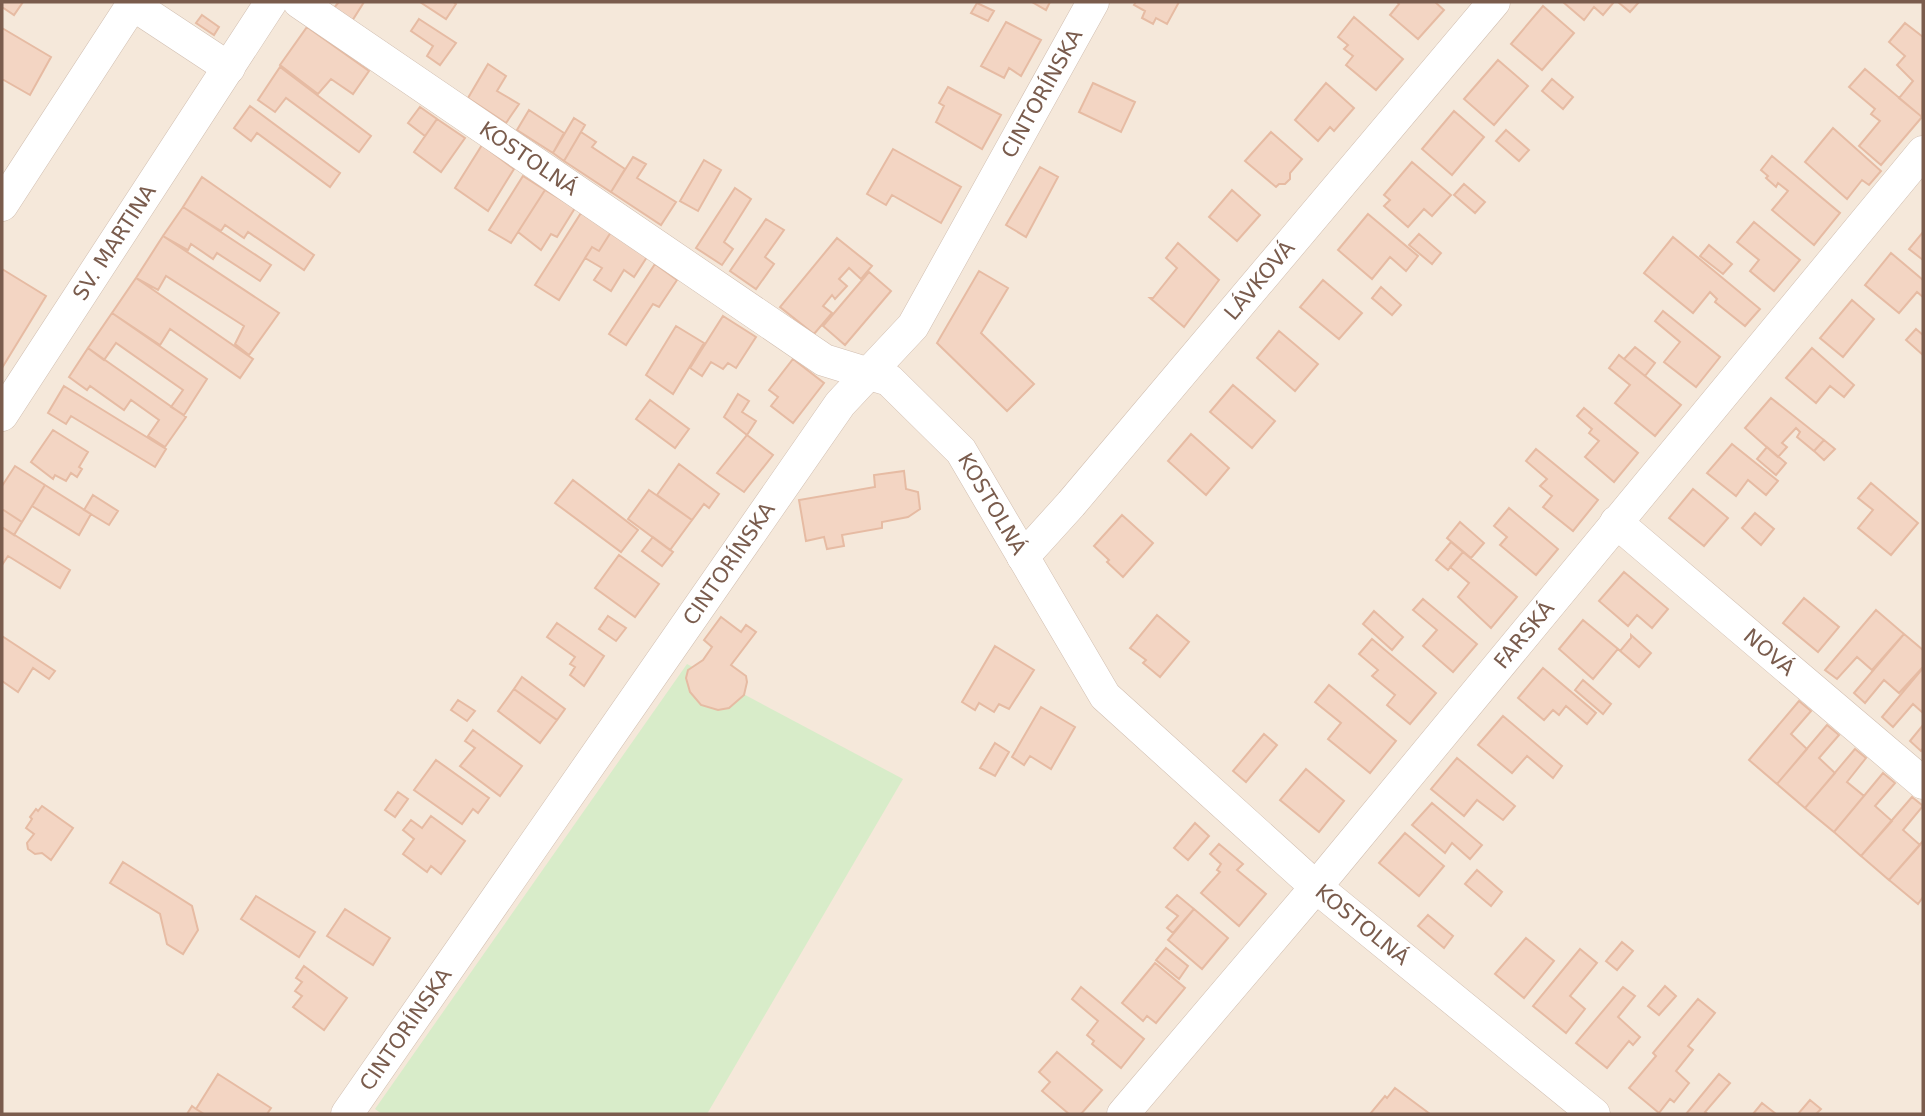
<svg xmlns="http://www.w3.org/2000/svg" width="1925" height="1116" font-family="'DejaVu Sans',sans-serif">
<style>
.residential{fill:#f5e8da}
.green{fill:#d8ecc9}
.building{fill:#f3d5c3;stroke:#e6bba3;stroke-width:2}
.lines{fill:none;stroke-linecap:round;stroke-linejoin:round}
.minor-casing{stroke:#d1beb0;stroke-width:33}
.minor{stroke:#fff;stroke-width:32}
.labels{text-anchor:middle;stroke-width:5;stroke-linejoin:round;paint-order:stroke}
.street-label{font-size:21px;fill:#7a5c4d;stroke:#fffaf3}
</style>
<rect width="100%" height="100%" fill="#fdf6ec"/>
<!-- residential -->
<path class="residential" d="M2,2H1923V1114H2Z"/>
<!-- green -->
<path class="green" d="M687,664L903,779L707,1114H382L375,1109Z"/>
<!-- building -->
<path class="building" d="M2,2H23L14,15L2,7Z
M336,2H364L352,21L333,9L338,3Z
M420,2H453L456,4L446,19Z
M1032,2H1050L1046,10Z
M1136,2H1179L1167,24L1156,18L1153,24L1142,18L1145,11L1134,5Z
M1397,2H1435L1444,10L1418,39L1390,15L1399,4Z
M1563,2H1614L1603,15L1594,7L1584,20Z
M1618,2H1639L1630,12Z
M977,3L994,11L988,21L971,13Z
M1543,6L1574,33L1542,70L1511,44Z
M202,15L219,27L214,35L196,23Z
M1354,17L1403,59L1376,90L1346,65L1353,56L1344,49L1348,45L1338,37Z
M419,19L456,43L440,65L427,56L433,46L411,31Z
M1006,22L1041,40L1021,76L1009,68L1004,78L981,66Z
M1905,23L1923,37L1922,117L1899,98L1913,81L1897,65L1905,56L1889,42Z
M307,27L369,71L353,94L331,79L318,94L280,65Z
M2,28L51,57L30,95L2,79Z
M1498,60L1528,86L1494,125L1464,99Z
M488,64L506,76L497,91L519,104L506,123L468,98Z
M280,67L371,136L359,152L286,98L275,112L258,100Z
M1865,69L1922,117L1881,165L1859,146L1880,121L1871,114L1875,109L1849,87Z
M1552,79L1573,97L1563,109L1542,91Z
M1093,83L1135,102L1121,132L1079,112Z
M1326,83L1354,108L1334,131L1330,127L1318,141L1295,120Z
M948,87L1001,115L982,149L936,122L944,106L939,103Z
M250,106L340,173L330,187L257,133L251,141L234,128Z
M420,107L437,119L425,136L408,123Z
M529,110L564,133L553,153L517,130Z
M1454,111L1484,137L1452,175L1422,149Z
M574,118L585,125L564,161L553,153Z
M437,119L465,138L441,172L414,152Z
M1833,128L1881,171L1869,185L1862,180L1847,199L1805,162Z
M1506,130L1529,150L1519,161L1496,141Z
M581,132L596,142L592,147L625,169L611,192L564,161Z
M1271,132L1302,159L1290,173V179L1285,184H1279L1276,187L1245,161Z
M482,145L514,169L488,211L455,188Z
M893,149L961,187L941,223L892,195L886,205L867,194Z
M1772,156L1840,213L1814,245L1772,210L1788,191L1778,183L1776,187L1766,178L1768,176L1761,170Z
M633,157L646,164L637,178L676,202L661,225L611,192Z
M704,160L721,170L698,211L680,201Z
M1412,162L1451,195L1432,216L1424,209L1408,227L1384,206L1390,200L1384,195Z
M1040,167L1058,177L1026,237L1006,225Z
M523,176L545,190L511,243L489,230Z
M202,177L314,255L304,270L248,232L244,238L225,225L221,231L183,207Z
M1464,184L1485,202L1475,213L1454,195Z
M735,188L751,199L724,242L733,249L722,265L696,248Z
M545,190L575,208L557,237L551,234L541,250L518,232Z
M1232,190L1260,215L1237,241L1209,217Z
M183,207L271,265L260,281L217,253L213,259L191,244L188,250L163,236Z
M581,213L611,232L599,251L592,247L559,300L535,285Z
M1368,214L1418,256L1406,271L1390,257L1372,279L1338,250Z
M766,219L784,230L765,257L774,264L756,289L730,271Z
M1754,222L1800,260L1774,291L1750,271L1759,260L1737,242Z
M611,232L647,257L634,277L624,270L611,291L594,280L602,268L585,258L592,247L599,251Z
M1923,232V260L1909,249Z
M1419,234L1441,253L1432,264L1409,245Z
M163,236L279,313L249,355L235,344L244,326L166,276L158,290L136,278Z
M1673,237L1760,309L1745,326L1715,302L1717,299L1710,292L1693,313L1644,273Z
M837,238L872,266L861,279L849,268L839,279L847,286L835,299L832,295L823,306L832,313L814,334L780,307Z
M1178,243L1219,280L1184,327L1150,298H1153L1177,268L1166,258Z
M1709,245L1732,264L1723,274L1700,256Z
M1891,253L1923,280V297L1917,292L1899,313L1865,285Z
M655,264L677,280L659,307L653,304L626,345L609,334Z
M2,269L46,296L2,368Z
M979,271L1008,288L981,333L1034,384L1007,411L937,343Z
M869,272L891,291L845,345L823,326Z
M136,278L253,359L240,378L170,329L160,345L112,313Z
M1323,280L1362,313L1339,339L1300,307Z
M1381,287L1401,305L1392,315L1372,298Z
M1852,300L1874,319L1843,357L1820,338Z
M1663,311L1720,357L1696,387L1664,362L1680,342L1655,321Z
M112,313L207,379L184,415L171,407L183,390L116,343L104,360L88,348Z
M723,316L756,337L736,368L728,363L723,369L711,362L702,376L690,368Z
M676,326L704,343L673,394L646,375Z
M1916,329L1923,335V355L1906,340Z
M1279,331L1318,364L1295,391L1257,358Z
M1635,347L1655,363L1645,376L1624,359Z
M88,348L186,417L165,447L148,436L159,420L131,400L124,410L90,386L87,390L69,377Z
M1812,348L1854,385L1844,397L1830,386L1816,403L1786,378Z
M1619,355L1681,405L1655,436L1615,403L1630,385L1609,368Z
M793,359L824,383L793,423L771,406L778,397L769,390Z
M1233,385L1275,421L1252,448L1210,412Z
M64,386L166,449L155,467L71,416L66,424L48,413Z
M738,394L749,401L742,412L756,421L747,435L724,417Z
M1771,398L1824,440L1814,451L1797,437L1800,432L1796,428L1782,443L1787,447L1778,457L1745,428Z
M650,400L689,429L675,448L636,419Z
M1584,408L1638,453L1614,482L1585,457L1599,441L1589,433L1592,429L1577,416Z
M53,430L88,452L79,467L82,469L77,477L71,473L66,481L55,475L53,479L31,462Z
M1191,434L1229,468L1206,495L1168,461Z
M747,435L773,455L744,492L717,473Z
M1824,440L1835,449L1824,460L1814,451Z
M1732,444L1778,481L1766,495L1748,480L1736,496L1707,473Z
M1767,447L1786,463L1776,475L1757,459Z
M1536,449L1598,500L1573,531L1543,507L1552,496L1540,486L1547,479L1526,461Z
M679,464L719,494L709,508L704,504L692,520L657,495Z
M15,466L45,485L22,522L2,509V486Z
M904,471L906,489L918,492L920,509L908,517L882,522V528L842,535L844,546L827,549L824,537L806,541L799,500L875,487L874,475Z
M573,480L638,530L621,552L555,503Z
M1871,483L1918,523L1891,555L1858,528L1873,510L1858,498Z
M45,485L91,514L79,535L32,506Z
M1693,489L1728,518L1704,546L1669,518Z
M649,490L692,520L670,550L628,519Z
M93,495L118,511L109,525L84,510Z
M1509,508L1558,549L1536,575L1500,545L1507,537L1494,526Z
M2,509L22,522L14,535L2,527Z
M1755,513L1774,529L1761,545L1742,528Z
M1122,515L1153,543L1123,577L1107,562L1109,560L1094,546Z
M1460,522L1484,543L1471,558L1447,538Z
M2,527L70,570L60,588L8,556L2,565Z
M653,537L673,552L662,566L642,551Z
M1451,542L1463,552L1448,570L1436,560Z
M1463,552L1517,597L1491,628L1458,597L1469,583L1450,567Z
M619,555L659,584L635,617L595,588Z
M1624,572L1668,609L1652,628L1637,615L1628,626L1599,601Z
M1804,598L1839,627L1818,652L1783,623Z
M1423,599L1477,644L1453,672L1423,646L1437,630L1413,610Z
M1876,610L1904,634L1872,670L1857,657L1837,679L1825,670Z
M1374,611L1403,637L1392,650L1363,624Z
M1157,615L1189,642L1160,677L1143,663L1146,660L1130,648Z
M608,616L626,628L616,641L599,629Z
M721,617L741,632L746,625L756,632L731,665L746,676L747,682L744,695L729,708L718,710L701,705L690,692L686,678L688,670L703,660L712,647L704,640Z
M1583,620L1618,649L1593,679L1559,649Z
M557,623L604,656L584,686L570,675L575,667L570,664L575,657L547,637Z
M1904,634L1923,650V667L1899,693L1884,680L1865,703L1854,693Z
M1631,635L1651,653L1639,667L1619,650H1621L1631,638Z
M2,636L55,671L49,679L33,668L18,692L2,681Z
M1372,639L1436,693L1410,724L1387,705L1395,695L1372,676L1378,670L1359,654Z
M995,646L1034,670L1009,709L999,704L994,712L979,703L975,710L962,702Z
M1543,668L1596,713L1587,724L1566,706L1559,715L1553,710L1544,720L1518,698Z
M1923,668V713L1913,704L1893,727L1882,717Z
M522,677L565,709L557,720L514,689Z
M1583,680L1611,704L1603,714L1575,690Z
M1329,685L1396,741L1370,773L1328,739L1341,723L1315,702Z
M514,689L557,720L540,743L498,711Z
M458,700L475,711L467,721L451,710Z
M1799,701L1811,711L1791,734L1807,749L1777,784L1749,760Z
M1041,707L1075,727L1051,769L1030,756L1024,765L1012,757Z
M1503,716L1562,766L1553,778L1527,756L1512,773L1478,745Z
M1827,725L1839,735L1819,758L1835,773L1805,808L1777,784Z
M1923,725V748L1921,751L1910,741Z
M473,730L522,766L500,796L460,766L475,748L465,741Z
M1264,734L1277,745L1246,782L1233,771Z
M995,743L1009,752L995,776L980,768Z
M1855,749L1866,758L1847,782L1864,796L1834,832L1805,808Z
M1457,758L1515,806L1503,820L1477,800L1464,816L1431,789Z
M436,760L489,798L478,813L473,809L462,824L414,790Z
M1306,769L1344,801L1319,832L1280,800Z
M1883,773L1895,783L1875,806L1892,821L1861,856L1834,832Z
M398,792L408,799L395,817L385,810Z
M1912,797L1923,806L1903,830L1920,845L1889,880L1861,856Z
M1432,803L1482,845L1470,859L1452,843L1445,853L1412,825Z
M42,806L73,828L51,860L42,853L35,854L28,849L27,843L34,834L26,828L32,819L30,817L36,809L38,811Z
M431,816L465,841L441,874L431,866L427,872L403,854L414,839L403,830L411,820L422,828Z
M1195,823L1209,836L1188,860L1174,848Z
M1405,833L1444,866L1419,896L1379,863Z
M1923,841V897L1918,904L1889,880Z
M1219,844L1243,864L1237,870L1266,894L1239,926L1201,893L1220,872L1217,870L1221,864L1210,854Z
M123,862L192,906L198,930L183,954L167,944L160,914L110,883Z
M1477,870L1502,892L1491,906L1465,884Z
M1177,895L1194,909L1173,933L1167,928L1178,916L1166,907Z
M256,896L315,932L299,957L241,919Z
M345,909L390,938L373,965L327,936Z
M1194,909L1228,938L1202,969L1168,940Z
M1428,915L1453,936L1444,948L1418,926Z
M1526,938L1554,961L1524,998L1495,974Z
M1622,942L1633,951L1617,970L1606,961Z
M1166,948L1188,966L1179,979L1156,960Z
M1580,949L1597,963L1570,996L1585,1009L1566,1033L1533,1006Z
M1155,963L1185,988L1156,1023L1147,1016L1143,1021L1122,1003Z
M304,966L347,998L324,1030L293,1007L302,996L295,991L302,982L296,978Z
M1665,986L1676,996L1659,1015L1648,1006Z
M1081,987L1144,1039L1121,1068L1092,1044L1094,1041L1087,1035L1098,1021L1072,999Z
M1623,987L1635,996L1618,1017L1640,1037L1633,1045L1629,1041L1607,1068L1576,1043Z
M1698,999L1715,1013L1688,1046L1693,1050L1676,1071L1689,1083L1674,1102L1670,1099L1659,1113L1629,1088L1656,1056L1653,1053Z
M1057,1052L1102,1090L1081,1114H1069L1042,1091L1050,1082L1039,1072Z
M218,1074L271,1108L267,1114H204L196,1109Z
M1719,1074L1730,1083L1705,1112L1708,1114H1686Z
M1395,1088L1430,1114H1370L1385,1096L1387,1098Z
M1810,1100L1821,1109L1816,1114H1798Z
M1762,1103L1776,1114H1753Z
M192,1106L196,1109L204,1114H187Z"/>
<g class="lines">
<defs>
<g id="minor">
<path id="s1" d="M299,2L824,360L889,380L961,451L1105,696L1316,887L1594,1114"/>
<path d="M132,4L229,68"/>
<path d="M2,205L134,2"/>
<path id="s2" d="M2,415L271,2"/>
<path id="s3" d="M1616,522L1923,783"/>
<path id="s4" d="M1023,557L1071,504L1494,2"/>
<path id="s5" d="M347,1114L840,404L913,326L1093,2"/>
<path id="s6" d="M1123,1114L1316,887L1923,152"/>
</g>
</defs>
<!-- minor casing -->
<use href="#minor" class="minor-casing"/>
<!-- minor -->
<use href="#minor" class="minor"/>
</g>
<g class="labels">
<!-- street labels -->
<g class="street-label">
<text dy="7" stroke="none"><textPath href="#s5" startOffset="1237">CINTORÍNSKA</textPath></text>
<text dy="7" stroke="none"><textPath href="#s1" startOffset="278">KOSTOLNÁ</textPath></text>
<text dy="7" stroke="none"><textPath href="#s2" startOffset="206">SV. MARTINA</textPath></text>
<text dy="7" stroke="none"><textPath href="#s4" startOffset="364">LÁVKOVÁ</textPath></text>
<text dy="7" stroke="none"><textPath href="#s1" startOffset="866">KOSTOLNÁ</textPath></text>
<text dy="7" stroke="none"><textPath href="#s5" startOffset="670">CINTORÍNSKA</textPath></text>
<text dy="7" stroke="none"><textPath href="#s6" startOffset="625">FARSKÁ</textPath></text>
<text dy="7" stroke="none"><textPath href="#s3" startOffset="201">NOVÁ</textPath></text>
<text dy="7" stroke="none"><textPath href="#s1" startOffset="1433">KOSTOLNÁ</textPath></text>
<text dy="7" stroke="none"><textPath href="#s5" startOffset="103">CINTORÍNSKA</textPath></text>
</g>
</g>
<!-- border -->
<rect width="1925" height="1116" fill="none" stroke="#7a5c4d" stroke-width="7"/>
</svg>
